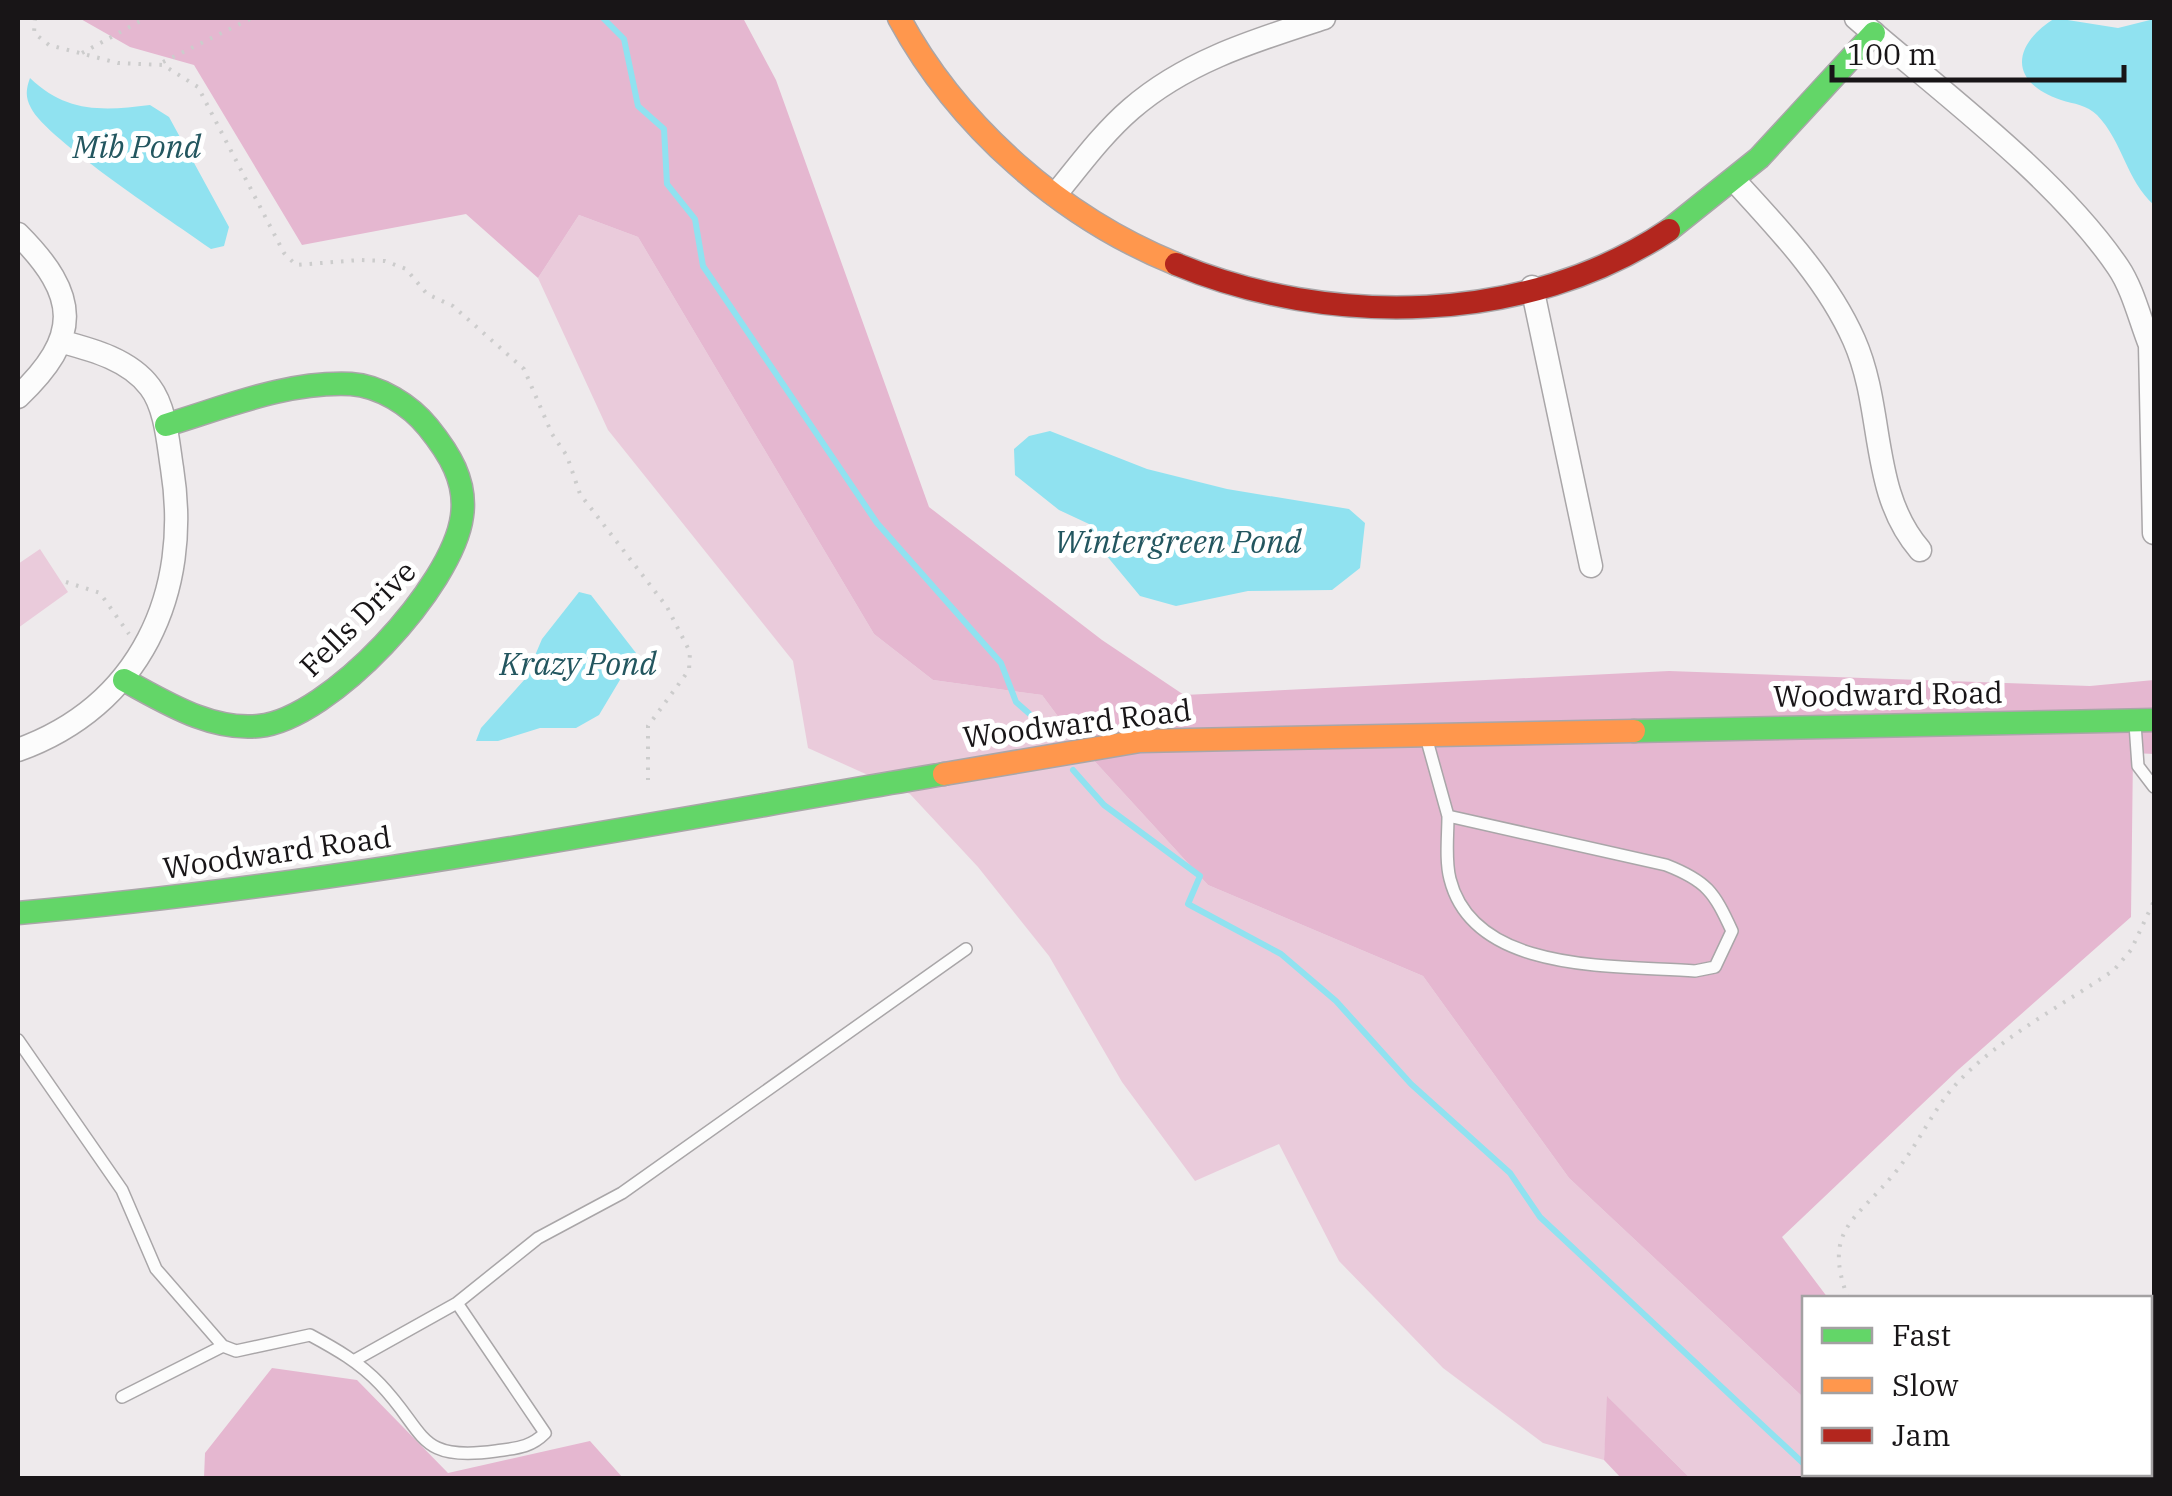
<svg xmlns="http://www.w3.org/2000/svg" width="2172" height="1496" font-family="'IBM Plex Serif',serif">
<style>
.green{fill:#eacbdb}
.forest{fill:#e5b7d0}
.water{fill:#90e2f0}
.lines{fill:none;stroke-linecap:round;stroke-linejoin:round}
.stream{stroke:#90e2f0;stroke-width:6}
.lane-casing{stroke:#a9a6a8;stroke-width:14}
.street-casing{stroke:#a9a6a8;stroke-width:25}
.fast-casing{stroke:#a9a6a8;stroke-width:25}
.slow-casing{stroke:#a9a6a8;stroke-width:25}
.jam-casing{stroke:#a9a6a8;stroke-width:25}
.path{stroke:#ccc;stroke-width:4;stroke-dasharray:2.5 8;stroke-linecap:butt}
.lane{stroke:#fcfcfc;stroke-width:11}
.street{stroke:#fcfcfc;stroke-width:22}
.fast{stroke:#63d668;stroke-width:22}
.slow{stroke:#ff974d;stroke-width:22}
.jam{stroke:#b3261e;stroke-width:22}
.labels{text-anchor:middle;stroke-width:10;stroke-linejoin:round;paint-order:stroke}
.street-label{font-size:30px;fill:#181517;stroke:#fff}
.water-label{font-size:32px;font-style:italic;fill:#23565f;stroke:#fff}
</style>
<rect width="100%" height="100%" fill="#eeeaec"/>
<!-- green -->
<path class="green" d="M579,215L638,237L874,634L933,680L1042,695L1077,742L1208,885L1423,976L1569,1178L1804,1398V1474H1885L1890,1478H1690L1608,1397L1604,1460L1543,1443L1443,1368L1339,1261L1279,1144L1195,1181L1122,1082L1049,956L978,867L910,794L808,748L793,661L608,430L538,278Z
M40,549L68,592L18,628V564Z"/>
<!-- forest -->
<path class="forest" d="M79,18H743L776,80L929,507L1102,640L1184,695L1669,671L2090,686L2154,680V754L2133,753L2131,917L1958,1070L1782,1237L1828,1298H1804V1398L1569,1178L1423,976L1208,885L1077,742L1042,695L933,680L874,634L638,237L579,215L538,278L466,214L302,245L194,65L130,47Z
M272,1368L357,1380L448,1473L590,1441L623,1478H204L205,1453Z
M1607,1396L1690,1478H1621L1604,1460Z
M1885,1474H1961L1965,1478H1890Z"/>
<!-- water -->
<path class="water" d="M2055,18L2118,28L2154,19V205C2126,180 2123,142 2097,115C2087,105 2074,104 2061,100C2008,82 2012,45 2055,18Z
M30,78C66,113 103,111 150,105L169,117L229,227L224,246L211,249C176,224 46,139 31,108C25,97 26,89 30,78Z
M1050,431L1147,469L1227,489L1349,509L1365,523L1360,568L1332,590L1248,591L1176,606L1140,596L1106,555L1089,524L1059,510L1015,475L1014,449L1029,436Z
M579,592L591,595L636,653L599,715L576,728H540L498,741H476L481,728L525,679L542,639Z"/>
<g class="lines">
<!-- stream -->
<path class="stream" d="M603,18L624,39L638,106L664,129L667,184L695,219L703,266L877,523L1001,663L1016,702L1049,731
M1073,770L1104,805L1200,876L1188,904L1281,954L1336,1001L1411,1084L1510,1173L1540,1217L1804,1464
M1815,1474L1820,1478"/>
<defs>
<path id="lane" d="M2135,724L2138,766L2154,787
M1426,737L1448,816L1666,865C1707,881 1714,892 1732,931L1715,967L1695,971C1618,965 1474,975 1450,879C1445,860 1448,836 1448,816
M18,1040L122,1190L156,1269L223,1346L236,1351L310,1335C336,1349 359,1362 380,1384C427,1433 416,1462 496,1451C516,1448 530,1448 545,1433L457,1303L355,1360
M457,1303L538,1238L622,1193L966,949
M122,1397L223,1346"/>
<path id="street" d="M1856,18C1939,90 2057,177 2118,267C2133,289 2140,320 2150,345
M1734,180C1778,228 1827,279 1854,340C1885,410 1869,491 1920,550
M1055,195C1079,166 1102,134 1131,109C1186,61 1256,40 1324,18
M18,234C80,296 81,337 18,397
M1532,287L1591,566
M2154,351L2150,345L2154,533
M18,750C140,706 192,593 172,468C168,443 166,408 150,387C130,360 93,350 63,342"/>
<path id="fast" d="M1669,230L1759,158L1874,33
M124,680C165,702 210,731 259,726C330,719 453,586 462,516C467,481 449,453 428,427C410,405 380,386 351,384C287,381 226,407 166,425
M1634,731L2154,720
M18,913C329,886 636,826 944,774"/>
<path id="slow" d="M899,18C958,127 1061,217 1176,264
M944,774L1140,741L1634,731"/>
<path id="jam" d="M1176,264C1330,328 1527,325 1669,230"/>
</defs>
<!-- lane casing -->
<use href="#lane" class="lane-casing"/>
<!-- street casing -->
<use href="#street" class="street-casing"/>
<!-- fast casing -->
<use href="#fast" class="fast-casing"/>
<!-- slow casing -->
<use href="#slow" class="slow-casing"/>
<!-- jam casing -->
<use href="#jam" class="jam-casing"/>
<!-- path -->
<path class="path" d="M35,18L34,33L49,45L118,63L163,65L198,87L284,253L296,265L359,260L385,261L406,269L427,294L453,306L524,369L552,434L567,456L580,494L667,607L690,652L689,670L648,726V780
M82,53L146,18
M163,62L252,18
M66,582L100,593L129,634
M1848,1298C1822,1230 1856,1220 1893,1175C1918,1146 1933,1108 1959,1081C2001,1037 2063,1005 2114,970L2131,950L2154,901
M1975,1474L1979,1478"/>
<!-- lane -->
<use href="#lane" class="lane"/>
<!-- street -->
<use href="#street" class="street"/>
<!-- fast -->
<use href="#fast" class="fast"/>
<!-- slow -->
<use href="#slow" class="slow"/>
<!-- jam -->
<use href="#jam" class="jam"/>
</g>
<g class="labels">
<!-- street labels -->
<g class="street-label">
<text transform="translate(358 619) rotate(-45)" y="10">Fells Drive</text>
<text transform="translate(1888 695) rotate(-1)" y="10">Woodward Road</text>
<text transform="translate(1077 724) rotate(-7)" y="10">Woodward Road</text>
<text transform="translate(277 853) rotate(-8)" y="10">Woodward Road</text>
</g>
<!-- water labels -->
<g class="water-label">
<text x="137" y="158">Mib Pond</text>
<text x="1178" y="553">Wintergreen Pond</text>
<text x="578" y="675">Krazy Pond</text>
</g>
</g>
<!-- border -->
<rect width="2172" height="1496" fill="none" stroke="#181517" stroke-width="40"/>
<!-- legend -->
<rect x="1802" y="1296" width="350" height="180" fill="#ffffff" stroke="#a3a1a2" stroke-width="2.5"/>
<rect x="1822" y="1328" width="50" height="15" fill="#63d668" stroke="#a3a1a2" stroke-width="2.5"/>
<text x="1892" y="1346" font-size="30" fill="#181517">Fast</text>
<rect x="1822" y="1378" width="50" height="15" fill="#ff974d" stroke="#a3a1a2" stroke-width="2.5"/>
<text x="1892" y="1396" font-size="30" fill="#181517">Slow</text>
<rect x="1822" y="1428" width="50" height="15" fill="#b3261e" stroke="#a3a1a2" stroke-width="2.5"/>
<text x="1892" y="1446" font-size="30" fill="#181517">Jam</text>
<!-- scale -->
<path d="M1832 65v15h292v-15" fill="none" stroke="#181517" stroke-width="5"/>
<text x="1847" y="65" font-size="30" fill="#181517" stroke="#ffffff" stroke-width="8" paint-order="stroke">100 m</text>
</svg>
